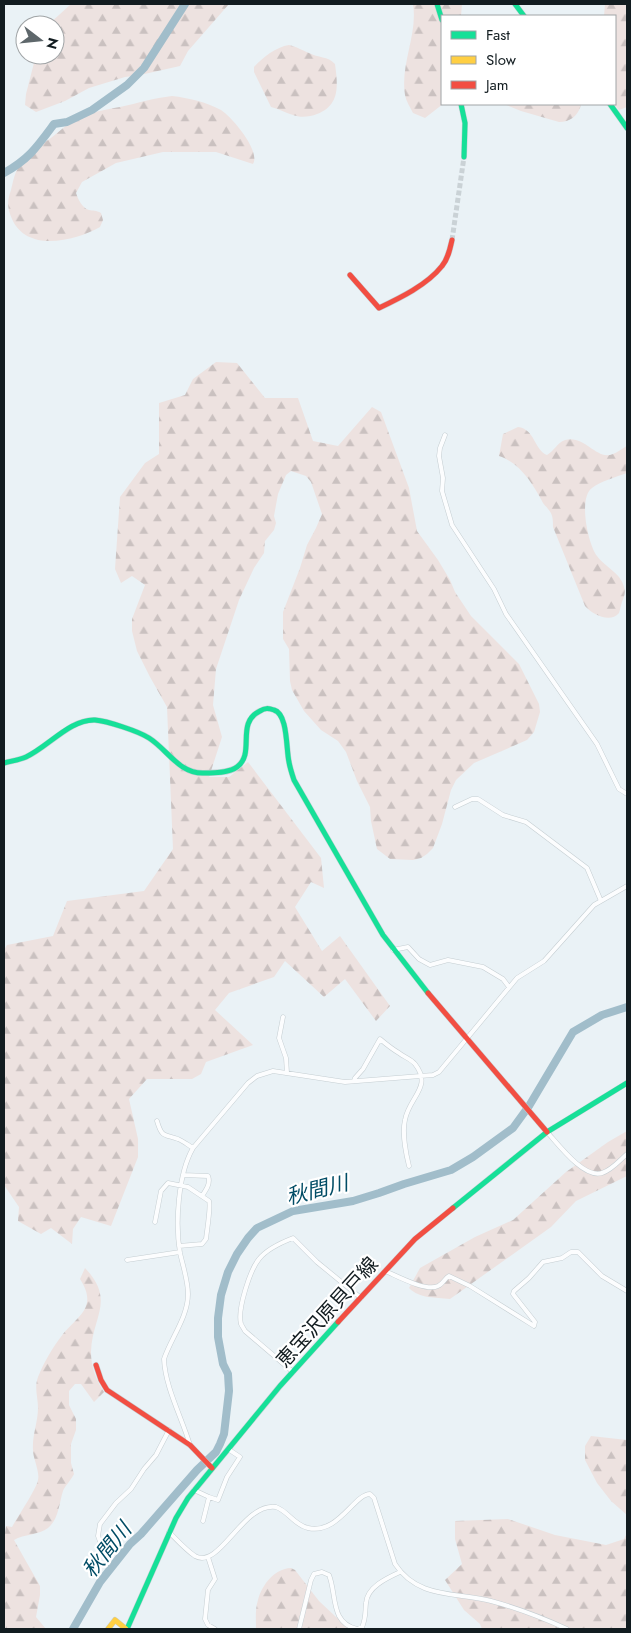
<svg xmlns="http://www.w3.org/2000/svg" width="631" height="1633" font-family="Jost,'Noto Sans JP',sans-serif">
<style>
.forest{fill:url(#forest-firs)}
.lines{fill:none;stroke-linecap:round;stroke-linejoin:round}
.river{stroke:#a1bdca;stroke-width:8}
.secondary-tunnel{stroke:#cad2d6;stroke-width:5;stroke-dasharray:5 2.5;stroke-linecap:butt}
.street-casing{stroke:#c5ced2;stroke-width:5}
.fast-casing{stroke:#c5ced2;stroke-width:6}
.slow-casing{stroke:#c5ced2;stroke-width:6}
.jam-casing{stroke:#c5ced2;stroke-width:6}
.street{stroke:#fcfdfe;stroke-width:4}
.fast{stroke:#16e098;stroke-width:5}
.slow{stroke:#ffcf43;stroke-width:5}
.jam{stroke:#f24e42;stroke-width:5}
.labels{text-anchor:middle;stroke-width:4.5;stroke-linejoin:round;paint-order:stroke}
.street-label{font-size:20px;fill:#121c20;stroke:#fff}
.water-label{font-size:21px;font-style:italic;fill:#004c65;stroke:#fff}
</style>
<defs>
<pattern id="forest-firs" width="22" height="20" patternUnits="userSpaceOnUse" patternTransform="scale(1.25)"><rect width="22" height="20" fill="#ede2e0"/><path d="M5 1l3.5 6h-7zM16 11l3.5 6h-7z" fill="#cac1c0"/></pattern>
</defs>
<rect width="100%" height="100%" fill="#eaf2f6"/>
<!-- forest -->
<path class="forest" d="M71,4H229L188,51L180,66L140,75L125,77L89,88L65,101L36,112L25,105L26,94L36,55H55V25H48Z
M413,4H462L461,16H442L443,104L425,118L413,113C410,107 406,101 405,95C400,64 418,34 413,4Z
M605,4H627V107L619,110L614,104L615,16H604Z
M289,45C297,47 302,50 309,53C318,58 328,56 335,64C338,86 340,105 317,114C310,117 300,118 293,115C286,113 279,109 271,107L254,72V67C263,57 276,47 289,45Z
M172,96C189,98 206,102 221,110C232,117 261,151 253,164L216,152H163L116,163L82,182L76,193C78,199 82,208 89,210C93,211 96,210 101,213L103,220L100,227C75,241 27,253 12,219C7,208 7,201 11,190C13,182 14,175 18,168C25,157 38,147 48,140C57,134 64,126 73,121C88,112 104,110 120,107C138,103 154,98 172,96Z
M504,104H580L581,105C578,116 570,122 559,122L521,111Z
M216,362L237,363L265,398H298L313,441L338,446L372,407L381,412L409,488L417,531L438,560L450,580L455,592L471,616L519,664L539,704L540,712L534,732L527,740L474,763L456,780L451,790L442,824L433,848L427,854L421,858L413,860L390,859L377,849L371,821L370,807L357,781L346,752L338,741L321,730L304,711L292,690L290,681L289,649L283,639V612L300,568L307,545L316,528L322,514L311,482L306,476L291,471L286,475L278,494L274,516L276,523L274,530L265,541L264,553L254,568L239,600L216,669L213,705L222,737L209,777H229L248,762L321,858L324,888L311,882L295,907L322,951L340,936L390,1006L376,1021L345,979L324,997L285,961L274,977L229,993L215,1010L253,1045L206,1062L201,1074L192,1079H147L129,1099L138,1139V1157L111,1226L81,1217L73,1229L72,1244L51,1228L41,1234L18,1221L19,1207L4,1185V950L7,945L53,936L67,901L144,891L173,849L167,707L150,677L137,651L132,631V619L145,585L132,576L121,583L115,569L120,497L145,463L159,454V403L185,395L193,379Z
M518,427C535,429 534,450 547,455C554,451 557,443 565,440C586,435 596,461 613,454C618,452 623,448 627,446V473C616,477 601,481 592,488C578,498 588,544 597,556C605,567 621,573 624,587C626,593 624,597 622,602C621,605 620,610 619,613C610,624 592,614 585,606L553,527C553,520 553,514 548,509C546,506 544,505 543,503C533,484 520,463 499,456L503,434Z
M627,1131V1176L576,1201L551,1227L450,1299C435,1297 420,1299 409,1288L420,1268L475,1237L513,1220L566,1172L608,1142Z
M85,1268C116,1301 92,1316 91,1352C91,1367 96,1380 104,1392L94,1402L81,1384H75L69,1391V1405L76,1419V1430L71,1444V1463L74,1474C71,1480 65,1486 63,1491C59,1503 59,1519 48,1528C39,1535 24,1534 14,1540L40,1586V1595L36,1617L46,1629H4V1540L6,1526L12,1527C17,1518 37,1488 38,1480C40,1471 33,1459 33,1450C32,1436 38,1422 38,1408C38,1397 34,1388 38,1377C44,1362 53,1347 63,1334C79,1315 98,1307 80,1279Z
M591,1436L627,1440V1515L611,1501L597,1483L585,1460V1446Z
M508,1519L555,1535L606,1545L624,1539L627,1533V1629H482L480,1624L464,1610L445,1580L462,1564L455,1539V1521Z
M291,1568L295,1570L319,1601L336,1617L356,1629H256C256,1620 255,1609 258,1600C262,1585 274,1569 291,1568Z"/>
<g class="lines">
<!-- river -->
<path class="river" d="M4,173C29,159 37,147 54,124L67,122L92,110L127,85L144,68L185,4
M73,1629L100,1582L130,1544L141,1534L197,1470L216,1452L220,1444L224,1434L229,1391L228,1374L223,1364L218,1337V1318L221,1295L228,1272L237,1254L248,1238L257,1228L293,1211L353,1201L379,1193L404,1184L451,1170L473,1157L513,1128L529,1106L573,1032L602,1015L627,1007"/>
<!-- secondary-tunnel -->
<path class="secondary-tunnel" d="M452,240L464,157"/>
<defs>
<path id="street" d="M445,435L440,448L439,456L443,478L442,491L452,525L494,589L506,614L597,744L619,789L627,794
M455,807L472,799H478L503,815L526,822L587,868L601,901
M393,950L408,947L419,959L430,965L448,960L483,967L503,979L509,987
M283,1017L279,1038L286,1058L287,1073
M354,1081L355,1078L363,1069L380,1039C386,1044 392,1049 399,1053C404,1057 411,1059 415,1064C433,1087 409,1097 405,1120C402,1132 406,1154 409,1166
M157,1121C162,1138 164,1134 178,1139C183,1141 188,1145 193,1148
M547,1132C558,1144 584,1179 602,1173C612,1170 620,1160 627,1154
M183,1175L208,1176C211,1183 206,1190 202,1196
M155,1222L161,1191L168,1183L188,1187L209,1201C211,1206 207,1230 206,1239L202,1244L179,1246
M127,1260L180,1252
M385,1271C397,1276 426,1292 438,1286C443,1284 445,1278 449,1276L470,1286L534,1326L535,1322L513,1294L514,1291L529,1278L543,1262L562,1258L571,1252H578L602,1276L627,1291
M293,1372L245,1331C244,1329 242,1326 241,1324C237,1310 250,1270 259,1259C267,1249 280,1243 293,1238L317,1262L361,1298
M190,1445C182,1418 165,1387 164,1359C171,1338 188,1317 188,1294C188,1281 183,1266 180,1253C175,1223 178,1174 193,1148L248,1083L257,1076L273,1071L345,1082L433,1075L439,1072L517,978L544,961L594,905L627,886
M194,1490L209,1497L203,1521
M209,1497L218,1500L227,1477L240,1457L228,1449
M169,1532C177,1540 186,1550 195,1556C220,1570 243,1502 276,1507C288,1511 294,1525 308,1528C338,1535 354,1494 370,1494L374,1498L395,1564C418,1599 455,1592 491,1601C517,1608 543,1618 567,1629
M208,1557L215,1579L208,1590L205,1619L208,1625L215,1629
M108,1563L98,1536L100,1524L116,1503L131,1489L144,1469L156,1455L169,1430
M299,1629L311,1580L314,1574L322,1572L329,1575C337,1595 330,1623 357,1629L362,1627C366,1619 365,1612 366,1603C367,1587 387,1578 400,1572"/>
<path id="fast" d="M437,4L442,20
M515,4L524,16
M461,104L465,123L464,157
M610,104L627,128
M4,763C11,761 19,760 26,757C48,747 70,719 95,720C107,721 138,731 149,738C168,750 179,774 204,773C214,773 229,773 237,767C256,753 235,723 260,711C265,708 268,708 274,710C288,714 286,749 289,762C290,768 292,774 294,780L383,935L428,993
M453,1208L547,1132L627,1083
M127,1629L176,1518L188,1498L280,1386L338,1322"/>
<path id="slow" d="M108,1629L115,1620L126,1629"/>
<path id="jam" d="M350,275L379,308C400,298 427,285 442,266C448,259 450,249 452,240
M428,993L547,1132
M338,1322L415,1239L453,1208
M96,1365L101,1380L107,1390L190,1445L212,1468"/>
</defs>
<!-- street casing -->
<use href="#street" class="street-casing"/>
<!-- fast casing -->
<use href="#fast" class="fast-casing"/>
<!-- slow casing -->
<use href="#slow" class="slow-casing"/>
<!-- jam casing -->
<use href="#jam" class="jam-casing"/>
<!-- street -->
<use href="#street" class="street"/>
<!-- fast -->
<use href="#fast" class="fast"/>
<!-- slow -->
<use href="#slow" class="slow"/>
<!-- jam -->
<use href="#jam" class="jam"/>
</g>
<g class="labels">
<!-- street labels -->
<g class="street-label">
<text transform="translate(327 1312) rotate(-48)" y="7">恵宝沢原貝戸線</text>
</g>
<!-- water labels -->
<g class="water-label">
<text transform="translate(317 1190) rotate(-14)" y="7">秋間川</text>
<text transform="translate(107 1550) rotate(-51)" y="7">秋間川</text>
</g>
</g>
<!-- border -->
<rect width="631" height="1633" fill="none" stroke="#121c20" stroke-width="10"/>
<!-- legend -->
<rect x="441" y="15" width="175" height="90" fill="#ffffff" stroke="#a0a4a6"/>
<rect x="451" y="31" width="25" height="8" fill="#16e098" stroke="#a0a4a6"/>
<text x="486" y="40" font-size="15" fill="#121c20">Fast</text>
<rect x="451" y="56" width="25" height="8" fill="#ffcf43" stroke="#a0a4a6"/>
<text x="486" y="65" font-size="15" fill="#121c20">Slow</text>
<rect x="451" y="81" width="25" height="8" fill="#f24e42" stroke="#a0a4a6"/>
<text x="486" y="90" font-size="15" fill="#121c20">Jam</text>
<!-- north arrow -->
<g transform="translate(40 40) rotate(106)"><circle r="24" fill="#ffffff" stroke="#a0a4a6"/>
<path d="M0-4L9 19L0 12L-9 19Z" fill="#5e676b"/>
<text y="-8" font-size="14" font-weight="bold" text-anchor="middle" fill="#121c20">N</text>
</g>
</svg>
